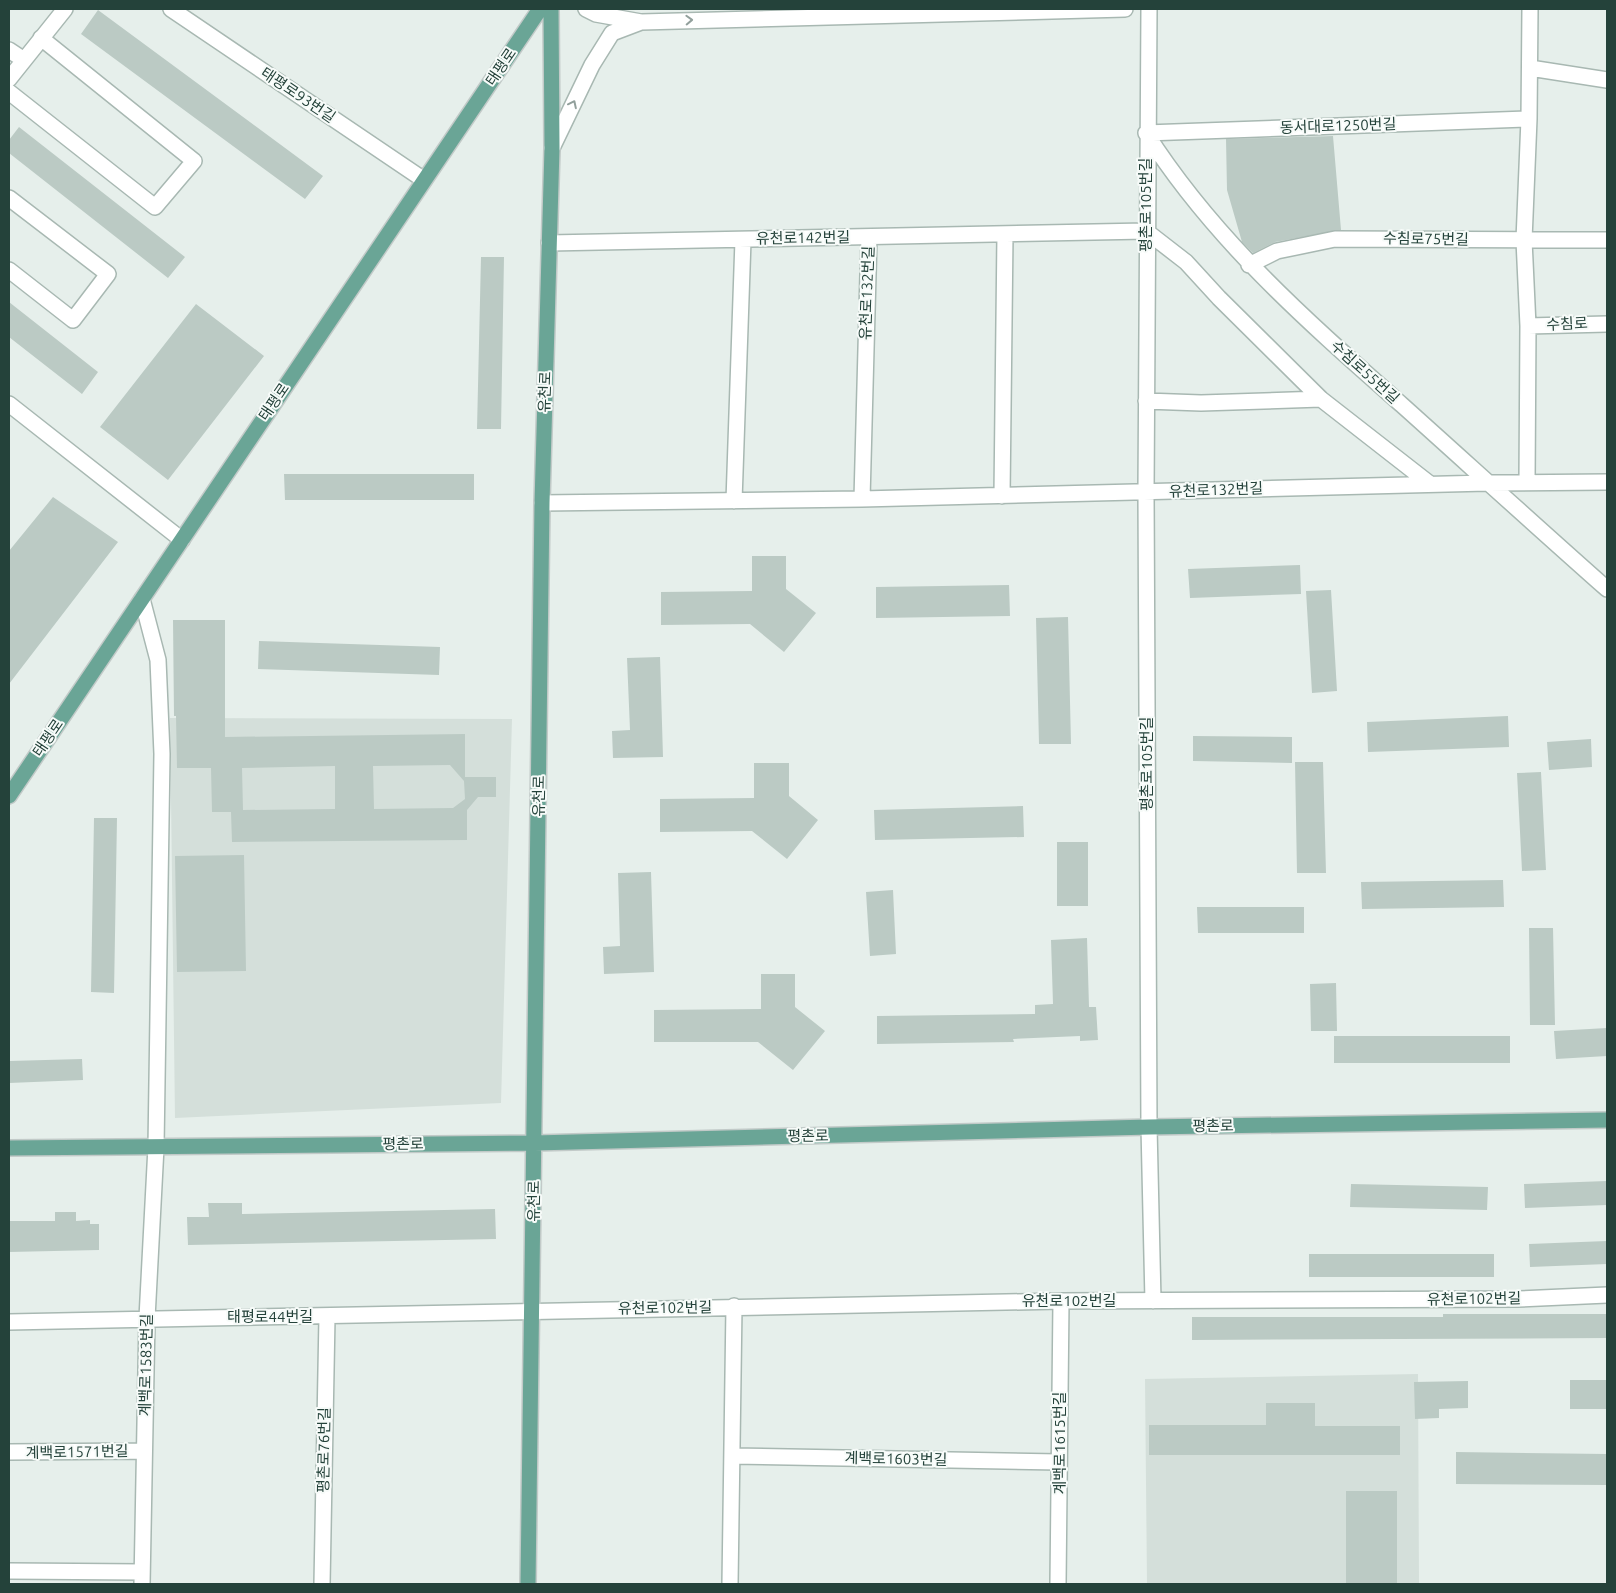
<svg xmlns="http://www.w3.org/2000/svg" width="1616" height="1593" font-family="Ubuntu,'Noto Sans KR',sans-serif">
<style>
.built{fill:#d4dfda}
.building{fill:#bbcac4;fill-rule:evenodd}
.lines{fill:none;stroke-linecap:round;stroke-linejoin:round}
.minor-casing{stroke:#a8b8b2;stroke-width:18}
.major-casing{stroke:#c2cac8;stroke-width:18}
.minor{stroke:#fff;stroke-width:15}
.major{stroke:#6aa596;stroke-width:15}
.oneway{stroke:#92a09c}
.labels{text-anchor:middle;stroke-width:4;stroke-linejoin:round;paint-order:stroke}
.street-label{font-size:15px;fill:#24423a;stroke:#f7fbf9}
</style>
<rect width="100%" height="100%" fill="#e6efeb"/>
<!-- built -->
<path class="built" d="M170,718L512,719L501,1103L175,1118Z
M1418,1374L1419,1584H1147L1145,1379Z"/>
<!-- building -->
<path class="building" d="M98,10L323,176L305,199L81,34Z
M19,127L185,257L168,278L9,153V140Z
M1333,136L1341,230L1275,242L1253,253L1242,242L1227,190L1226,139Z
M481,257H504L501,429H477Z
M9,302L98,372L82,394L9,337Z
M196,304L264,356L168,480L100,427Z
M284,474H474V500H285Z
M53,497L118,542L9,684V551Z
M752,556H786V589L816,613L784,652L750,624L661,625V592L752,591Z
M1300,565L1301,594L1190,598L1188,569Z
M1009,585L1010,616L876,618V587Z
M1331,590L1337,691L1312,693L1306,591Z
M1068,617L1071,744H1039L1036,618Z
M173,620H225V737L465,734V777H496V797H478L467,810V840L232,842L231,812H212L211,768H177L176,716H174ZM450,765L464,781L465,799L453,808L374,809L373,766ZM335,766V809L243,810L242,768Z
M259,641L440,647L439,675L258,669Z
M660,657L663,757L613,758L612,731L630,730L627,658Z
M1508,716L1509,747L1368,752L1367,722Z
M1193,736L1292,737V763L1193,761Z
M1591,739L1592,767L1549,770L1547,742Z
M1295,762H1323L1326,873H1297Z
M754,763H789V796L818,820L787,859L752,831L660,832V799L754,798Z
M1541,772L1546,870L1522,871L1517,773Z
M1023,806L1024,837L875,840L874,810Z
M94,818H117L114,993L91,992Z
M1057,842H1088V906H1057Z
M244,855L246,971L177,972L175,856Z
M651,872L654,972L604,974L603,947L620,946L618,873Z
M1503,880L1504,907L1362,909L1361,882Z
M893,890L896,954L870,956L866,892Z
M1197,907H1304V933H1198Z
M1529,928H1553L1555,1025H1530Z
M1087,938L1089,1007H1096L1098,1040L1080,1041V1036L1013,1039L1014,1042L877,1044V1016L1035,1014V1005L1053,1004L1051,940Z
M761,974H795V1007L825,1031L793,1070L758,1042H654V1010L761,1009Z
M1336,983L1337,1031H1311L1310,984Z
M1607,1028V1056L1556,1059L1554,1031Z
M1334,1036H1510V1063H1334Z
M82,1059L83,1080L9,1083V1061Z
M1607,1181V1205L1525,1208L1524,1184Z
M1351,1184L1488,1187L1487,1210L1350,1207Z
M208,1203H242V1214L495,1209L496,1239L188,1245L187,1217H209Z
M55,1212H76V1221L90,1220V1224H99V1250L9,1252V1221H55Z
M1607,1241V1264L1530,1267L1529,1244Z
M1309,1254H1494V1277H1309Z
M1443,1314H1607V1338L1192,1340V1317H1443Z
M1570,1380H1607V1409H1570Z
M1468,1381V1408L1439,1409V1418L1415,1419L1414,1382Z
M1266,1403H1315V1426H1400V1455H1149V1425H1266Z
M1456,1452L1607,1454V1485L1456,1484Z
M1346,1491H1397V1584H1346Z"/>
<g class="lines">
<defs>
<path id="minor" d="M171,9L424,180
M586,9L596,14L641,22L1125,9
M1149,9L1146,492L1149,1127L1153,1301
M9,50L24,60
M1530,68L1607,80
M9,79L65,9
M9,92L155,207L194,161L41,38
M1146,133C1214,240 1308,322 1402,405C1470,466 1538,528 1607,589
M1146,133L1529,119
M552,148L592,65L612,33L641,22
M9,198L108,274L73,320L9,270
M549,243L1146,231L1186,262L1219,298L1321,399L1430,484
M1249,265L1277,251L1335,239L1607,240
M1528,326L1607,324
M1146,401L1201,403L1321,399
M9,404L182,540
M1527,482L1528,326L1524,240L1529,119L1530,9
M1002,496L1005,234
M862,499L869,237
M734,501L743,240
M542,503L862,499L1487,483L1607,482
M142,599L158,660L162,754L156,1147L147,1318L142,1584
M9,1322L1061,1301L1518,1299L1607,1295
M9,1452L144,1451
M732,1456L1059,1462
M9,1571L142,1572
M322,1584L327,1317
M730,1584L734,1306
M1058,1584L1061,1301"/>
<path id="major" d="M9,796L540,9
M9,1148L535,1143L1149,1127L1607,1120
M528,1584L542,503L552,148L551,9"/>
</defs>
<!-- minor casing -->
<use href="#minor" class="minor-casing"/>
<!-- major casing -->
<use href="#major" class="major-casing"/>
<!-- minor -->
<use href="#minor" class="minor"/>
<!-- major -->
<use href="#major" class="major"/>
</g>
<!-- one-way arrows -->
<defs><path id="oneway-chevron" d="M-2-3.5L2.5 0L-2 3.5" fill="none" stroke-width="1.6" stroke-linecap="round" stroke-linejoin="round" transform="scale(1.25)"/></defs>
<g class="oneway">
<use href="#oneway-chevron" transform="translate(689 20) rotate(-2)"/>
<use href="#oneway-chevron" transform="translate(573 104) rotate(-64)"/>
</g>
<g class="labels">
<!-- street labels -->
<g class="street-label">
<text transform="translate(501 67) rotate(-56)" y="5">태평로</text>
<text transform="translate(298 95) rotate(34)" y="5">태평로93번길</text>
<text transform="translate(1338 126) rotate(-2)" y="5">동서대로1250번길</text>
<text transform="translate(1146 205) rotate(-90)" y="5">평촌로105번길</text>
<text transform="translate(803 238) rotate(-1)" y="5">유천로142번길</text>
<text transform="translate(1426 239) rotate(1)" y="5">수침로75번길</text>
<text transform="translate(867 293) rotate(-88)" y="5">유천로132번길</text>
<text transform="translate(1567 324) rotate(-3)" y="5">수침로</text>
<text transform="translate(1365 372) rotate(42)" y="5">수침로55번길</text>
<text transform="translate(545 392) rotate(-88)" y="5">유천로</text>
<text transform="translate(274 402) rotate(-56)" y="5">태평로</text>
<text transform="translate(1216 490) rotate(-2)" y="5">유천로132번길</text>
<text transform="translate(48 738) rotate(-56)" y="5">태평로</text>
<text transform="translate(1147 764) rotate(-90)" y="5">평촌로105번길</text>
<text transform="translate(539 796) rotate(-89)" y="5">유천로</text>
<text transform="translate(1213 1126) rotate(-1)" y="5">평촌로</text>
<text transform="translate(808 1136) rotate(-1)" y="5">평촌로</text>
<text transform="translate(403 1144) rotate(-1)" y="5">평촌로</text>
<text transform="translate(534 1201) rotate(-89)" y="5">유천로</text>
<text transform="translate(1474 1299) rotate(-1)" y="5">유천로102번길</text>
<text x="1069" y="1306">유천로102번길</text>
<text transform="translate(665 1308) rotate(-1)" y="5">유천로102번길</text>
<text x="270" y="1322">태평로44번길</text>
<text transform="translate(146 1365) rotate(-89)" y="5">계백로1583번길</text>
<text transform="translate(1060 1443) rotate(-90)" y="5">계백로1615번길</text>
<text transform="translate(324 1450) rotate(-89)" y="5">평촌로76번길</text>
<text transform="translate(77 1452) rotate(-1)" y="5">계백로1571번길</text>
<text transform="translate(896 1459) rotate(1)" y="5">계백로1603번길</text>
</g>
</g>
<!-- border -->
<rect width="1616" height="1593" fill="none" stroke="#24423a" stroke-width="20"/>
</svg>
